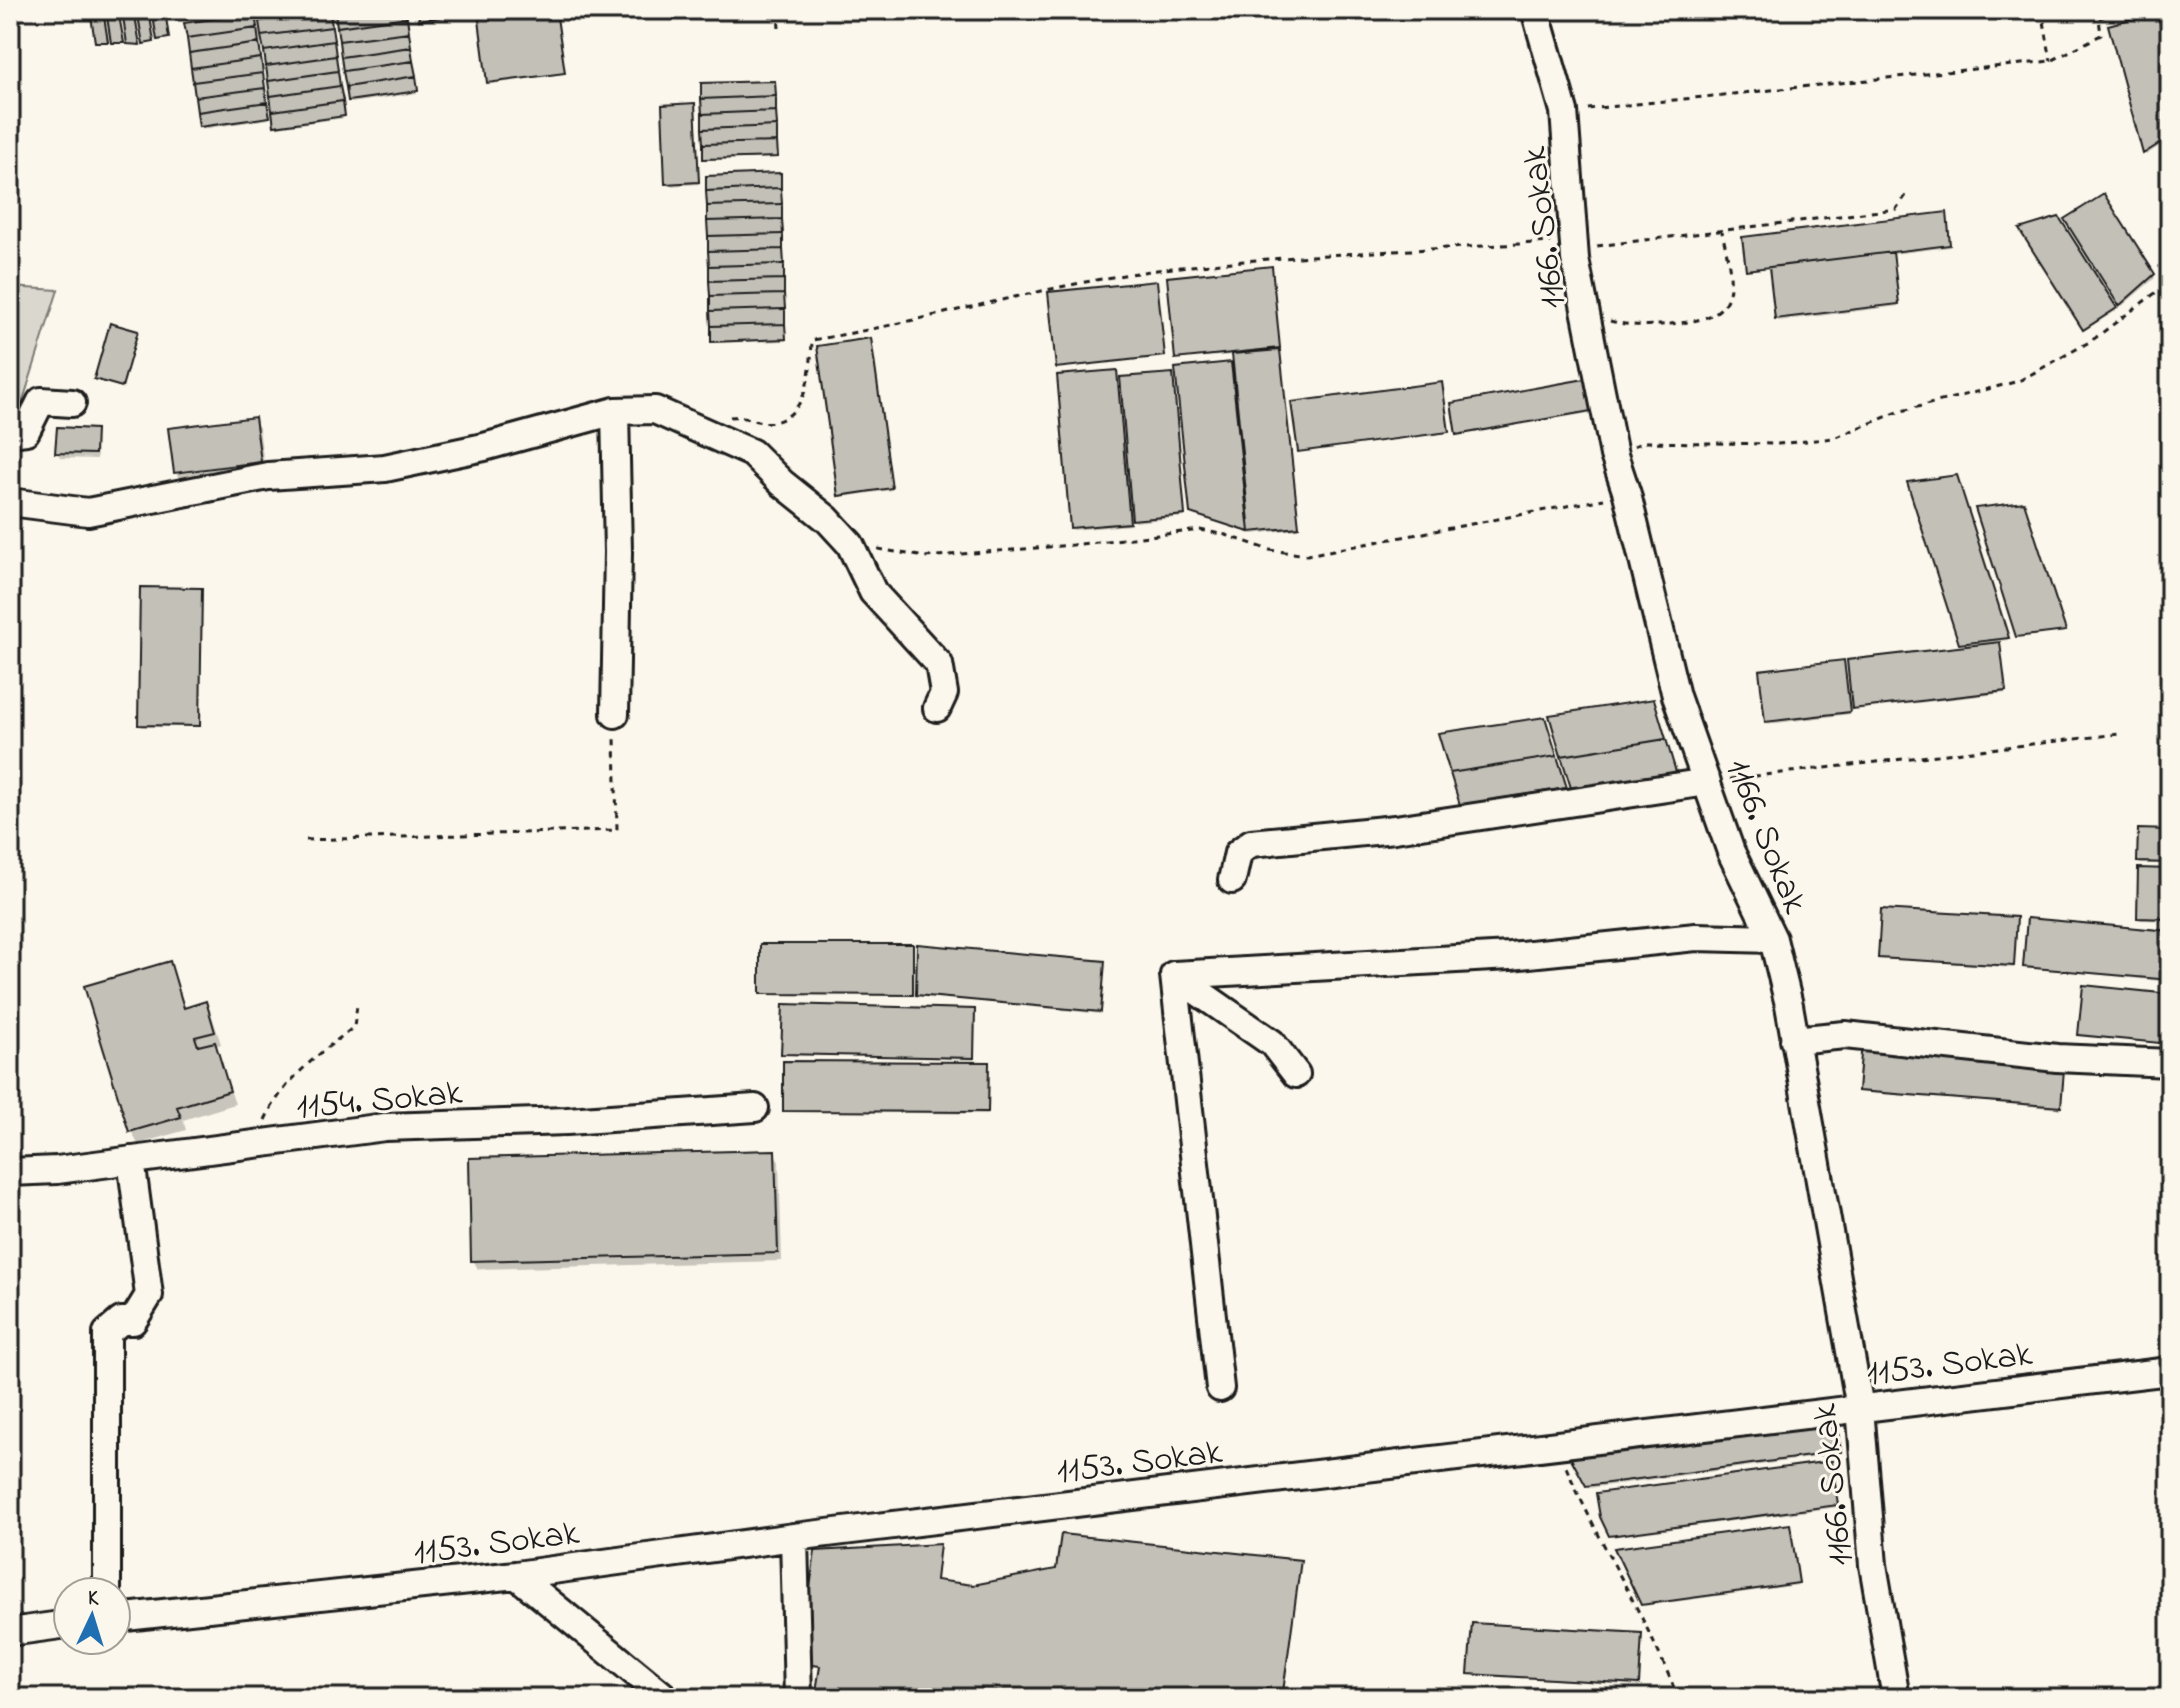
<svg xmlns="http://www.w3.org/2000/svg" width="2180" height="1708" font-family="'Indie Flower',sans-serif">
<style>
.green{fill:#dad7ce;stroke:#7b7a75;stroke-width:2}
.shadow{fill:#0003}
.building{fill:#c3c0b8;stroke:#1c1c1c;stroke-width:2}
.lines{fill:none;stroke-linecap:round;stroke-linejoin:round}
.minor-casing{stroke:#1c1c1c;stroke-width:32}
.path{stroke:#1c1c1c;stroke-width:3;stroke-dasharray:6 6;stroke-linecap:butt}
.minor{stroke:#fbf7ec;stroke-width:26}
.labels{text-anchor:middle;stroke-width:6;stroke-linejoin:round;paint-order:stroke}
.street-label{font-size:36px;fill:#1c1c1c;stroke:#fbf7ec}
</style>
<rect width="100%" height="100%" fill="#fbf7ec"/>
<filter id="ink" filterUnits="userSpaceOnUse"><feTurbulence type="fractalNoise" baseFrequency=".0125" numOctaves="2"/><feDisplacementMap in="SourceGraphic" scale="16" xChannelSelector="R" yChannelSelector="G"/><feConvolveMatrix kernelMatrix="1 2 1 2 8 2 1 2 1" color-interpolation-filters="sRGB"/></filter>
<g filter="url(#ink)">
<!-- green -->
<path class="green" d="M10,287L58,290L18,416L10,417Z"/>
<!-- shadow -->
<path class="shadow" d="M260,10H329L344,118L278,127Z
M337,10H406L417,93L351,103Z
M420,10H556L564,74L491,84L480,14L422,21Z
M255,17L269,119L202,129L201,127Z
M2111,26L2170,64V139L2146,155Z
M774,83L778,158L706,160L705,158Z
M694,105L699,184L668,186L667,183Z
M781,177L786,341L714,343L713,341Z
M2104,197L2155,278L2122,306L2067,219Z
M1947,217L1950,247L1893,254L1899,306L1778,321L1771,268L1748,269Z
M2059,220L2116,311L2085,330L2022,230Z
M1272,270L1299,529L1252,534L1192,512L1177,370L1235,364L1234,355L1177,359Z
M137,333L123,388L97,381L96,379Z
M871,343L892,490L841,497L840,495Z
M1117,374L1130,525L1073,530L1072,528Z
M1173,377L1185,517L1135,522L1134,519Z
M1585,383L1590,413L1458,434Z
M1442,386L1449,433L1300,451Z
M254,419L259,428L265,471L181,482L176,473Z
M94,431L97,459L61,458L58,452Z
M1957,480L2008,640L1997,641L2006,693L1855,710L1964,649Z
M2025,506L2065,632L2018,636Z
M201,590L200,727H142L140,724Z
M1844,665L1850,714L1768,724L1767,722Z
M1654,704L1675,773L1574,789L1573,787Z
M1546,721L1567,790L1463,807L1462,804Z
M2170,832V864H2140L2139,862Z
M2170,871V921L2140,920L2139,918Z
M2016,919L2014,968L1881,958Z
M2170,933V982L2025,967Z
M912,946L913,996L762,993Z
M169,963L186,1009L205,1003L212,1016L221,1044L215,1046L235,1104L183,1120L186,1130L138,1144L131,1131Z
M1104,963L1101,1014L918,995Z
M2170,996V1045L2080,1035Z
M974,1011V1060L783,1053Z
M2065,1062L2061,1109L1860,1090Z
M989,1066L988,1114L785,1111Z
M774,1152L779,1161L782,1261L478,1269L473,1260Z
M1836,1422L1840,1454L1589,1488L1572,1456Z
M1832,1465L1838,1507L1612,1537L1602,1516Z
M1790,1528L1798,1585L1644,1606L1617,1550Z
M939,1546L936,1582L973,1587L1300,1562L1283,1693L1266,1691L1265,1698H817L821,1667L804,1665Z
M1641,1635L1639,1686L1471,1674Z"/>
<!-- building -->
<path class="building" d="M90,10H103L108,42H95Z
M106,10H118L124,43H111Z
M122,10H134L140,45L127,44Z
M137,10H149L154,42L143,44Z
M152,10H165L169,38L157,40Z
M168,10H181L182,14L169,16Z
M258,10H329L330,12L259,21Z
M406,10L407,17L337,27L335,12Z
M418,10H556L565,73L487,83L478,12L419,20Z
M330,12L332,27L261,36L259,21Z
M2157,12L2170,60V137L2143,154L2108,25Z
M255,13L257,28L187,38L184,23Z
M407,17L409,32L339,41L337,27Z
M332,27L334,41L264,51L261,36Z
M257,28L259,43L189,53L187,38Z
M409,32L411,47L341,57L339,41Z
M334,41L336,56L266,66L264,51Z
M259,43L261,58L191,68L189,53Z
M411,47L413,61L343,71L341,57Z
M336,56L338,71L268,81L266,66Z
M261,58L263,73L193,82L191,68Z
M413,61L416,76L346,87L343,71Z
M338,71L340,86L270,96L268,81Z
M263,73L265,88L195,97L193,82Z
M416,76L418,91L348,101L346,87Z
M775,81L776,96L701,99V83Z
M340,86L343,101L272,111L270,96Z
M265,88L267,102L197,112L195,97Z
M776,96V111L702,114L701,99Z
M343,101L345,116L274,126L272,111Z
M267,102L270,117L199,127L197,112Z
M695,103L699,182L665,184L662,105Z
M776,111L777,126L702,129V114Z
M777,126V142L703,144L702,129Z
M777,142L778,157L703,159V144Z
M781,173V188L706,191V176Z
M781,188L782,204L707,206L706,191Z
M2104,194L2155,274L2119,306L2064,219Z
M782,204V219L707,221V206Z
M1947,212L1950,245L1746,270L1742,237Z
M2059,217L2117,308L2083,330L2019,229Z
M782,219L783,234L708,236L707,221Z
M783,234V249L708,251V236Z
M783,249L784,264L709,266L708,251Z
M1893,252L1899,304L1775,319L1769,267Z
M784,264V279L709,281V266Z
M1272,266L1280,348L1175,359L1167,277Z
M784,279V294L710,296L709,281Z
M1157,281L1165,356L1056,368L1048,292Z
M784,294L785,309L710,311V296Z
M785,309V324L711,326L710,311Z
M110,323L138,331L122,387L94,379Z
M785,324L786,339L711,342V326Z
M871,338L892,488L838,496L817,346Z
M1280,350L1299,527L1250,532L1232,354Z
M1231,362L1249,532L1190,513L1175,368Z
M1117,370L1130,523L1070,528L1057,375Z
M1173,373L1185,515L1132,520L1120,377Z
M1585,379L1591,411L1456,435L1451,403Z
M1442,382L1449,432L1298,452L1291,402Z
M255,417L261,462L174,473L168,428Z
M57,427L96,429L95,454L55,453Z
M1957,475L2009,638L1959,644L1907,482Z
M2024,502L2066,631L2016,637L1975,508Z
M140,587L202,588L200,726L138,725Z
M2000,642L2006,691L1852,709L1847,660Z
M1844,660L1850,712L1765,722L1759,670Z
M1654,699L1666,739L1561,756L1549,715Z
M1545,717L1557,756L1450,773L1438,733Z
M1666,739L1676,772L1571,788L1561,756Z
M1557,756L1567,788L1460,805L1450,773Z
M2138,829L2170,830V863L2137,862Z
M2138,868L2170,869V919L2137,918Z
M1881,909L2017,917L2014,966L1878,958Z
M2027,918L2170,931V980L2023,967Z
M760,944H913V995L760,994Z
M917,944L1105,961L1101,1012L916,995Z
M170,961L184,1008L206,1001L215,1032L195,1037L198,1046L215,1042L230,1091L177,1107L181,1117L129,1132L84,986Z
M2083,985L2170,994V1044L2078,1035Z
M783,1004L975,1009L974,1058L781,1054Z
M1862,1042L2065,1058L2061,1107L1858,1091Z
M783,1061L989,1062L988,1112L783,1111Z
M775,1150L778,1253L471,1261L469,1158Z
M1836,1418L1841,1452L1586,1486L1569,1455Z
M1832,1461L1838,1505L1609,1536L1600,1517L1596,1493Z
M1790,1524L1799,1583L1641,1605L1614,1548Z
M1061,1534L1301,1560L1283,1692L1266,1689L1264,1698H815L820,1666L800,1663L815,1551L940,1544L936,1580L973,1585L1056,1569Z
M1472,1623L1642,1633L1639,1684L1468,1674Z"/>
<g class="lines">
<defs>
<path id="minor" d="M1535,10L1564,111L1575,259L1614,455L1627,494L1676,696L1731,852L1773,939L1789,1005L1860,1408L1873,1565L1896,1698
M10,433L26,431L41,401L72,403
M10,502L88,512L268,476L385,468L484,447L615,411L655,410L752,453L782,483L827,519L850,544L873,592L939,664L944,693L937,708
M615,714L618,552L615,411
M1232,880L1238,853L1251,843L1395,829L1707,782
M1174,975L1272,1043L1296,1074
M1794,1040L1845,1035L2057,1058L2170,1063
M10,1172L57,1170L385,1127L567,1121L755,1108
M1220,1388L1174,975L1510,956L1696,937L1773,939
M794,1537L798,1698
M516,1575L666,1698
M107,1592V1333L121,1321H133L149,1295L131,1160
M116,1618L516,1575L794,1537L2170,1371
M10,1632L68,1624"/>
</defs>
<!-- minor casing -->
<use href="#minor" class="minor-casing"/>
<!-- path -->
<path class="path" d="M778,10L779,29
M2042,10L2051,61
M2099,18L2127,10
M1588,109L2051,61L2101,35L2098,10
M1597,246L1896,209L1907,194
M1610,321C1633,327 1656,326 1679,323C1742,317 1734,284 1722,232
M730,417C744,415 761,425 774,422C809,414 811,368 812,340C936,320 1056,281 1181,267C1303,254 1428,250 1551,242
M1634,446L1643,442L1778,444L1834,438L1898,412L2019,381L2091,341L2170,282
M878,549L925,557L1072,545L1200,530L1226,535L1270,550L1307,555L1604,499
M1730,779L2119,734
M306,840L617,830L615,737
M265,1120C284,1079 319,1054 354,1027L357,1006
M1566,1467C1600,1545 1647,1618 1678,1698"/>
<!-- minor -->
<use href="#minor" class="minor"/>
</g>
</g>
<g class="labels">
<!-- street labels -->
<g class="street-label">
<text transform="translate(1541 228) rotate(-97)" y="13">1166. Sokak</text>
<text transform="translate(1769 835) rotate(68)" y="13">1166. Sokak</text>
<text transform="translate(379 1097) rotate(-5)" y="13">1154. Sokak</text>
<text transform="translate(1949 1361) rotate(-7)" y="13">1153. Sokak</text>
<text transform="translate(1139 1459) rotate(-7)" y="13">1153. Sokak</text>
<text transform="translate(1830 1485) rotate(-96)" y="13">1166. Sokak</text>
<text transform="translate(496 1540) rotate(-7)" y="13">1153. Sokak</text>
</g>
</g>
<!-- margin -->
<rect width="2180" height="1708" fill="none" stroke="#fbf7ec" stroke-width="40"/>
<rect x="20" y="20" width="2140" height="1668" fill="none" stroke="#1c1c1c" stroke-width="3" filter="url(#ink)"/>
<!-- north arrow -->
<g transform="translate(92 1616) rotate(4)"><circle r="38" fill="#fbf7ec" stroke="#a29f99" stroke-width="2"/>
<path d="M0-6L14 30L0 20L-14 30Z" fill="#1f6fb2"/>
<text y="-12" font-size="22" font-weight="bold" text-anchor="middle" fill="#1c1c1c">K</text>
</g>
</svg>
